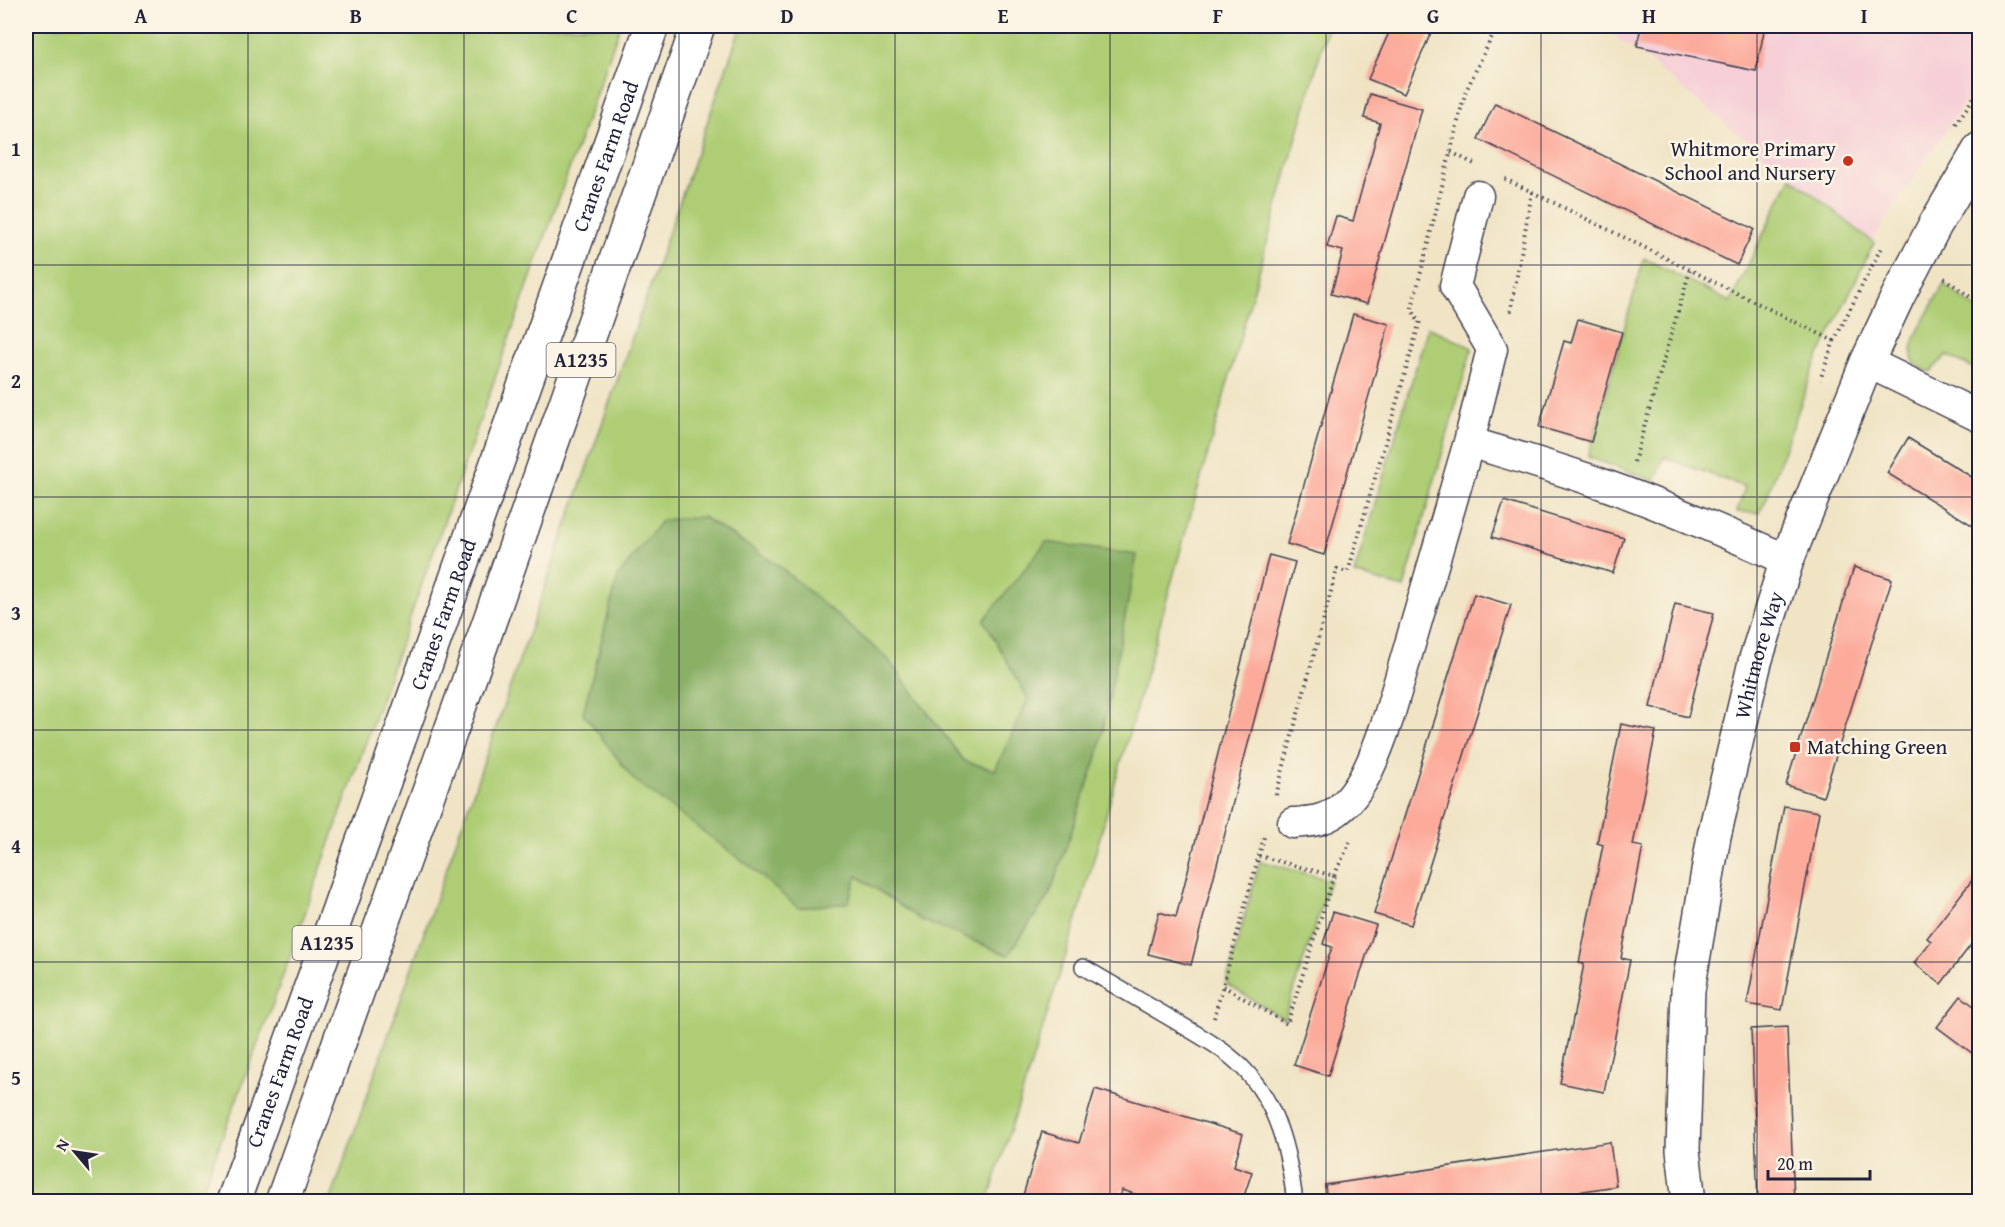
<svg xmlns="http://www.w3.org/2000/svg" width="2005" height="1227" font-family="'Gentium Book Plus',serif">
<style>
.built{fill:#f6cfd7}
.green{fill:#aecd75;stroke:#687858;stroke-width:1.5}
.forest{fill:#8ab066;stroke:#566950;stroke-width:1.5}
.building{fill:#fcab9b}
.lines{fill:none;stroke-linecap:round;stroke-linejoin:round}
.service-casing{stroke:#413f50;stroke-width:18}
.minor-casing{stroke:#413f50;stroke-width:33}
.tertiary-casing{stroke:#413f50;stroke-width:36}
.primary-casing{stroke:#413f50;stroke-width:36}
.path{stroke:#413f50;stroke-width:4;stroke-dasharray:1.5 4.5;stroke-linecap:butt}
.service{stroke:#fff;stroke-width:15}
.minor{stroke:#fff;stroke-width:30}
.tertiary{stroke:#fff;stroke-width:33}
.primary{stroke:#fff;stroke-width:33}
.grid{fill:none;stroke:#22223b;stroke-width:1.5;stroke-opacity:0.55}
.poi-dot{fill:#c8321e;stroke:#fcf5e5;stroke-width:2}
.labels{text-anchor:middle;stroke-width:5;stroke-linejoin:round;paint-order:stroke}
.shield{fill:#fcf5e5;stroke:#63616e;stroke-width:1.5}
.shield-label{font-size:20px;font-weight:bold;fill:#22223b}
.poi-label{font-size:21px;fill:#22223b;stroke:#fcf5e5;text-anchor:end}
.street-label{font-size:21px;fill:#22223b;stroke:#fcf5e5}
.neatline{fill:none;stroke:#22223b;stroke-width:2}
.grid-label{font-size:20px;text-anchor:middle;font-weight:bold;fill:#22223b}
</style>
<rect width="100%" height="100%" fill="#fcf5e5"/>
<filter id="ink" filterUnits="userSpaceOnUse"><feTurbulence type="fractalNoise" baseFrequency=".0167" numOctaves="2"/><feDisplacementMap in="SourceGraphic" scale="12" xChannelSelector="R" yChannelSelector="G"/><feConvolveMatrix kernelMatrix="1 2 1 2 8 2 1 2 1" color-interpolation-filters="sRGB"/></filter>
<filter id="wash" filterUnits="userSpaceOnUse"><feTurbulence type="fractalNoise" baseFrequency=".008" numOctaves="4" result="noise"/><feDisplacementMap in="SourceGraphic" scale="24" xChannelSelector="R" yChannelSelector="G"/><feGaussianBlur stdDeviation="1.35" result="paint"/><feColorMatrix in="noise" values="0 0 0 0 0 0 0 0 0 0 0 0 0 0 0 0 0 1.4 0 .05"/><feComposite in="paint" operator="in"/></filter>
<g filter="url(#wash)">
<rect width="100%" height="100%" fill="#f0e4c5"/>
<!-- built -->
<path class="built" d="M1600,26H1979V81L1871,242L1635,50Z"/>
<!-- green -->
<path class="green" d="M26,26H620L271,1009L198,1201H26Z
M741,26H1328L1074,929L988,1201L330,1202Z
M1791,177L1874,243L1815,364L1766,500L1759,513L1737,512L1745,487L1664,457L1655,481L1588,457L1644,258L1730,302Z
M1944,284L1979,311V371L1947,355L1930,372C1923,368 1914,366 1912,357C1909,339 1935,301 1944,284Z
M1428,327L1472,348L1404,588L1354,574Z
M1260,861L1330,880L1284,1019L1226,984Z"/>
<!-- forest -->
<path class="forest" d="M703,517L778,565L887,658L964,761L995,770L1028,699L984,620L1046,542L1137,555L1099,751L1050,894L1008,955L921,920L857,876L848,903L798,908L748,865L633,779L583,713L618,576L662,520Z"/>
<g id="blocks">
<!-- building -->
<path class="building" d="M1392,26H1434L1404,94L1368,79Z
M1641,26H1765L1756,71L1637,46Z
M1370,94L1422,109L1367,304L1331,294L1343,251L1327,247L1336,216L1353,221L1380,123L1364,118Z
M1495,103L1754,229L1737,265L1478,139Z
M1353,314L1389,324L1324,555L1287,544Z
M1578,319L1622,332L1591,442L1539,427L1564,341L1571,343Z
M1908,438L1980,482V530L1887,473Z
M1504,501L1624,538L1613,573L1492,537Z
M1269,555L1295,562L1191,965L1148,954L1159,912L1176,917Z
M1854,567L1892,579L1823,797L1786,785Z
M1474,594L1511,605L1411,925L1374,914Z
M1675,604L1714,613L1688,717L1650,707Z
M1621,724L1656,731L1633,845L1643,847L1621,958L1630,960L1604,1092L1560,1083L1584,964L1579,963L1603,845L1597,843Z
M1784,806L1819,812L1782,1010L1747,1004Z
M1980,870V933L1941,984L1914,963L1931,941L1927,938Z
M1333,912L1376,925L1328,1076L1294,1065L1332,947L1323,944Z
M1961,996L1980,1011V1059L1937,1027Z
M1787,1027L1794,1202H1758L1751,1029Z
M1095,1089L1243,1134L1234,1166L1252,1172L1242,1202H1159L1122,1190L1118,1202H1021L1042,1132L1079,1143Z
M1610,1142L1616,1186L1512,1202H1327L1325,1185Z"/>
</g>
</g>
<g filter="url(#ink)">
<use href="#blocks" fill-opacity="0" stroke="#413f50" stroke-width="1.5"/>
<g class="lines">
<defs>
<path id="service" d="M1083,967C1112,984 1141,1001 1170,1018C1195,1033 1222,1047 1242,1067C1278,1103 1289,1153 1295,1202"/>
<path id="minor" d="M1867,362L1980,417
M1469,442C1515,456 1561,469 1605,485C1667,507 1727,533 1787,560
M1293,823C1302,822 1313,822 1321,819C1360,807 1377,750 1389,716L1469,442L1492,349L1455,286L1478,196"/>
<g id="tertiary">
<path id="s1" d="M1689,1202L1683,1150L1688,990L1714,836L1755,662L1787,560L1867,362L1898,296L1935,225L1980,149"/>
</g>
<g id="primary">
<path id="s2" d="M233,1202L325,948L652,26"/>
<path d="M282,1202L464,694L698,26"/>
</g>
</defs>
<!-- service casing -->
<use href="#service" class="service-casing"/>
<!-- minor casing -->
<use href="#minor" class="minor-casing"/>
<!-- tertiary casing -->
<use href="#tertiary" class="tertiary-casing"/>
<!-- primary casing -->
<use href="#primary" class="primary-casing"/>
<!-- path -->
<path class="path" d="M1956,124L1980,88
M1451,152L1474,164
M1505,179L1532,192L1510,315
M1532,192L1834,341L1820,380
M1944,278L1980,304
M1834,341L1881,248
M1634,462L1690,270
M1276,795L1337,569L1348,572L1420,321L1416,318L1412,308L1465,93L1497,26
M1259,856L1334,876L1350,842
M1223,986L1287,1024L1334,876
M1214,1018L1264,837"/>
<!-- service -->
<use href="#service" class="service"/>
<!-- minor -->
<use href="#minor" class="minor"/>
<!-- tertiary -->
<use href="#tertiary" class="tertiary"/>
<!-- primary -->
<use href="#primary" class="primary"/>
</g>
</g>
<!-- grid -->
<path class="grid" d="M248,26V1202M464,26V1202M679,26V1202M895,26V1202M1110,26V1202M1326,26V1202M1541,26V1202M1757,26V1202M26,265H1980M26,497H1980M26,730H1980M26,962H1980"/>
<!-- markers -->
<g class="poi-dot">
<circle cx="1848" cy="161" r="6"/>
<rect x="1789" y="741" width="12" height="12" rx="3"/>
</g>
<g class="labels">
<!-- shield labels -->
<g class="shield">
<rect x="546.5" y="343" width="69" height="34" rx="4.5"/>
<rect x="292.5" y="926" width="69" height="34" rx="4.5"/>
</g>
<g class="shield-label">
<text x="581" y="367">A1235</text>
<text x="327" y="950">A1235</text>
</g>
<!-- poi labels -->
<g class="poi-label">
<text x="1836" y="156">Whitmore Primary<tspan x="1836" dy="24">School and Nursery</tspan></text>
<text x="1807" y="754" text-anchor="start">Matching Green</text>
</g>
<!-- street labels -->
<g class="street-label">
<text dy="7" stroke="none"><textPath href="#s2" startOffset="1110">Cranes Farm Road</textPath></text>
<text dy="7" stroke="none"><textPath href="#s2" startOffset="624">Cranes Farm Road</textPath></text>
<text dy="7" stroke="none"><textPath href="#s1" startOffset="555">Whitmore Way</textPath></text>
<text dy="7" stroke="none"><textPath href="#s2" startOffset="138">Cranes Farm Road</textPath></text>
</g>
</g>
<!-- margin -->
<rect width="2005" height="1227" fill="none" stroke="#fcf5e5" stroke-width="66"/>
<!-- north arrow -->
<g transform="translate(75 1152) rotate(299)" stroke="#fcf5e5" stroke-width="4.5" paint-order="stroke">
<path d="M0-4.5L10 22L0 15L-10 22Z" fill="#22223b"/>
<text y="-9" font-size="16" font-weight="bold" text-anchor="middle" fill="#22223b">N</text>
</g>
<!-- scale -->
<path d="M1768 1170v9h102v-9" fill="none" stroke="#22223b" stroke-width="3"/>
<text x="1777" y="1170" font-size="18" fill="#22223b" stroke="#fcf5e5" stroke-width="4.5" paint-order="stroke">20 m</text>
<rect x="33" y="33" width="1939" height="1161" class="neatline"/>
<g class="grid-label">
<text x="141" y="23">A</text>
<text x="356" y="23">B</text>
<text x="572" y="23">C</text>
<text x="787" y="23">D</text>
<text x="1003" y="23">E</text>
<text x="1218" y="23">F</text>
<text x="1433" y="23">G</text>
<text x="1649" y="23">H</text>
<text x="1864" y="23">I</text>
<text x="16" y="156">1</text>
<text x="16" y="388">2</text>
<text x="16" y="620">3</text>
<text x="16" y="853">4</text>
<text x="16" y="1085">5</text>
</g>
</svg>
